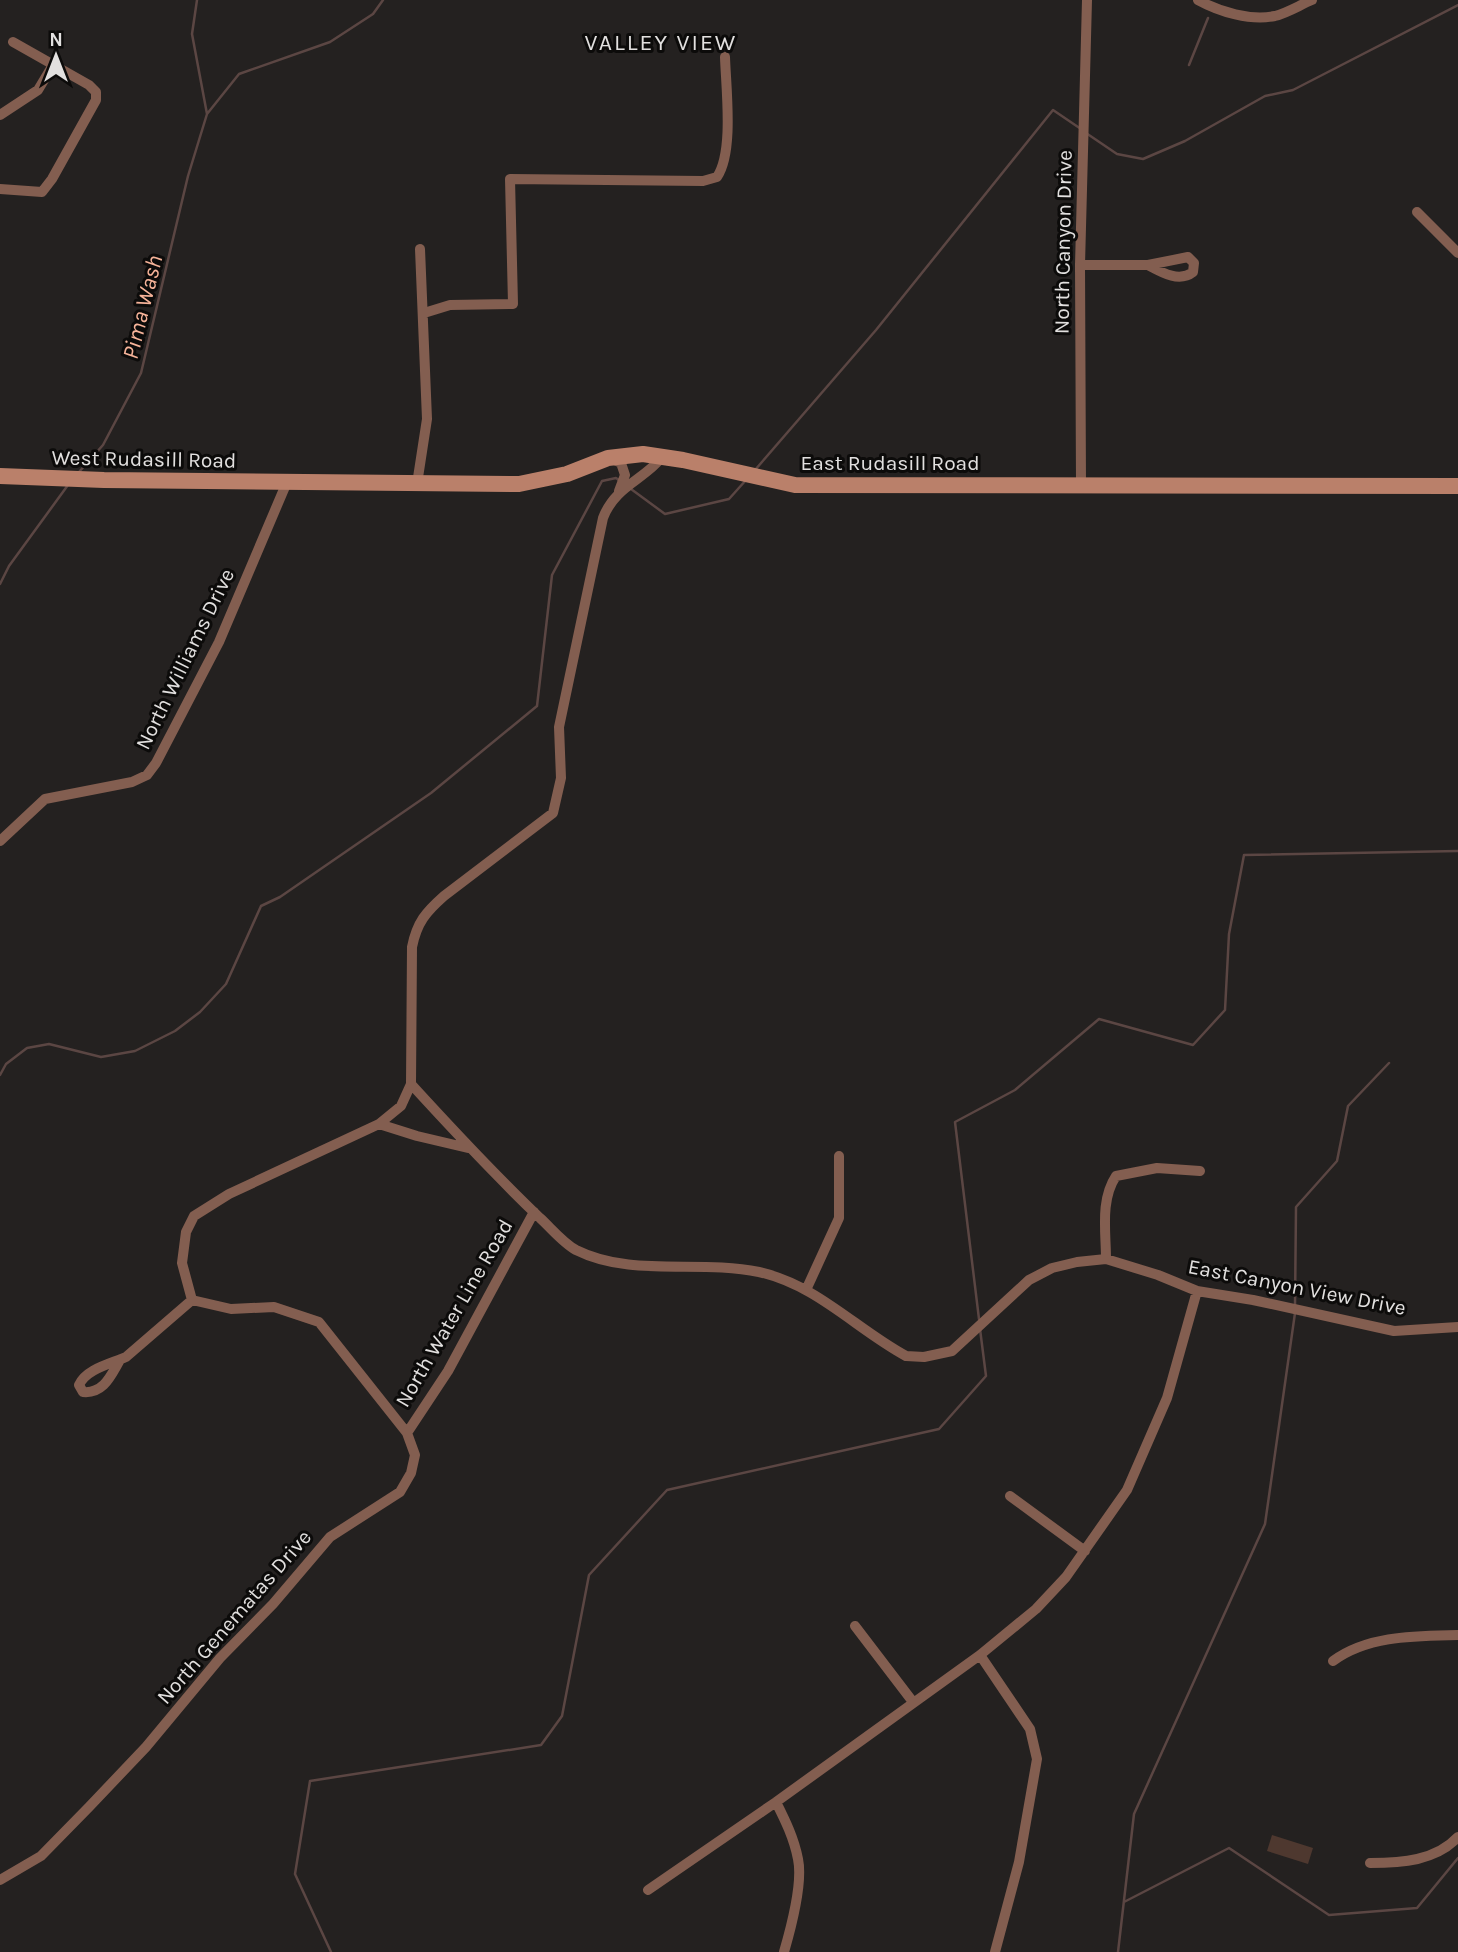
<svg xmlns="http://www.w3.org/2000/svg" width="1458" height="1952" font-family="Karla,sans-serif">
<style>
.green{fill:#4e382f}
.lines{fill:none;stroke-linecap:round;stroke-linejoin:round}
.stream{stroke:#5b4643;stroke-width:2.5}
.street{stroke:#835e50;stroke-width:10}
.secondary{stroke:#ba806a;stroke-width:16}
.labels{text-anchor:middle;stroke-width:6;stroke-linejoin:round;paint-order:stroke}
.street-label{font-size:21px;fill:#e2e0df;stroke:#0c0b0a}
.neighbourhood-label{font-size:23px;letter-spacing:2px;fill:#e2e0df;stroke:#0c0b0a}
.water-label{font-size:23px;font-style:italic;fill:#f6b399;stroke:#0c0b0a}
</style>
<rect width="100%" height="100%" fill="#242120"/>
<!-- green -->
<path class="green" d="M1272,1835L1313,1848L1308,1864L1267,1851Z"/>
<g class="lines">
<!-- stream -->
<path class="stream" d="M1189,65L1208,18
M207,114L239,74L330,42L373,14L383,0
M1086,133L1117,154L1143,159L1185,141L1265,96L1293,90L1458,5
M755,470L876,330L1053,110L1081,129
M79,472L103,445L141,373L188,176L207,114L192,34L197,0
M631,489L665,514L729,499L746,480
M0,584L9,566L68,485
M0,1075L6,1064L27,1048L49,1044L101,1057L135,1051L175,1031L200,1012L226,984L261,906L280,897L431,793L537,706L552,575L602,481L616,478L620,481
M1295,1306L1296,1207L1337,1161L1348,1106L1389,1063
M979,1319L955,1122L1015,1090L1099,1019L1193,1045L1225,1010L1229,934L1244,855L1458,851
M1124,1902L1229,1848L1329,1915L1417,1908L1458,1858
M331,1952L295,1874L310,1781L541,1745L562,1716L589,1575L667,1490L939,1429L986,1376L980,1329
M1118,1952L1134,1814L1265,1524L1295,1313"/>
<!-- street -->
<path class="street" d="M1198,0C1220,12 1250,21 1275,16C1287,13 1300,5 1312,0
M0,115L38,90L53,65
M0,189L42,192L52,179L96,100V92L89,85L13,42
M1417,212L1458,253
M1080,265H1148L1188,257L1194,263L1193,272C1179,283 1161,272 1148,265
M424,313L450,305L513,304L510,179L703,181L717,177C734,152 726,89 725,57
M612,459L621,463L625,475L619,491
M417,484L427,419L420,249
M1081,485L1080,265L1087,0
M0,841L45,799L132,782L147,775L156,763L219,642L287,482
M411,1084C453,1130 495,1175 540,1218C551,1228 563,1243 576,1250C632,1278 699,1259 759,1272C817,1285 856,1329 906,1356L924,1357L952,1351L1029,1280L1052,1268L1077,1262L1106,1259L1158,1275L1197,1291L1253,1300L1394,1331L1458,1327
M379,1124L417,1136L468,1148
M1106,1259C1106,1232 1100,1200 1116,1176L1157,1168L1200,1171
M806,1290L839,1218V1156
M120,1360C111,1375 104,1394 83,1392L79,1385C86,1369 110,1364 126,1357L192,1300
M407,1433L448,1371L534,1212
M1010,1496L1085,1551
M855,1626L913,1702
M980,1655L1030,1729L1037,1759L1019,1862L995,1952
M1333,1661C1368,1635 1417,1636 1458,1635
M776,1802C785,1820 794,1838 798,1859C803,1883 791,1928 784,1952
M1370,1863C1401,1863 1436,1861 1458,1837
M0,1880L41,1856L89,1807L146,1747L220,1658L273,1604L330,1537L400,1492L411,1473L415,1455L407,1433L319,1322L274,1307L231,1309L192,1300L182,1263L186,1232L194,1216L229,1194L379,1124L401,1106L411,1084L412,947C417,922 426,912 444,896L553,813L561,778L559,727L603,518C615,486 644,480 662,457
M648,1890L776,1802L980,1655L1036,1609L1066,1577L1127,1490L1167,1398L1197,1291"/>
<!-- secondary -->
<path class="secondary" d="M0,476L104,480L519,484L567,474L608,458L643,454L683,460L795,485L1458,486"/>
</g>
<g class="labels">
<!-- street labels -->
<g class="street-label">
<text transform="translate(1063 242) rotate(-89)" y="7">North Canyon Drive</text>
<text transform="translate(144 459) rotate(1)" y="7">West Rudasill Road</text>
<text x="890" y="470">East Rudasill Road</text>
<text transform="translate(185 659) rotate(-64)" y="7">North Williams Drive</text>
<text transform="translate(1297 1287) rotate(11)" y="7">East Canyon View Drive</text>
<text transform="translate(454 1313) rotate(-60)" y="7">North Water Line Road</text>
<text transform="translate(234 1617) rotate(-49)" y="7">North Genematas Drive</text>
</g>
<!-- neighbourhood labels -->
<g class="neighbourhood-label">
<text x="661" y="50">VALLEY VIEW</text>
</g>
<!-- water labels -->
<g class="water-label">
<text transform="translate(142 307) rotate(-76)" y="8">Pima Wash</text>
</g>
</g>
<!-- north arrow -->
<g transform="translate(56 56)" stroke="#0c0b0a" stroke-width="5" paint-order="stroke">
<path d="M0-5L12 26L0 18L-12 26Z" fill="#e2e0df"/>
<text y="-10" font-size="19" font-weight="bold" text-anchor="middle" fill="#e2e0df">N</text>
</g>
</svg>
